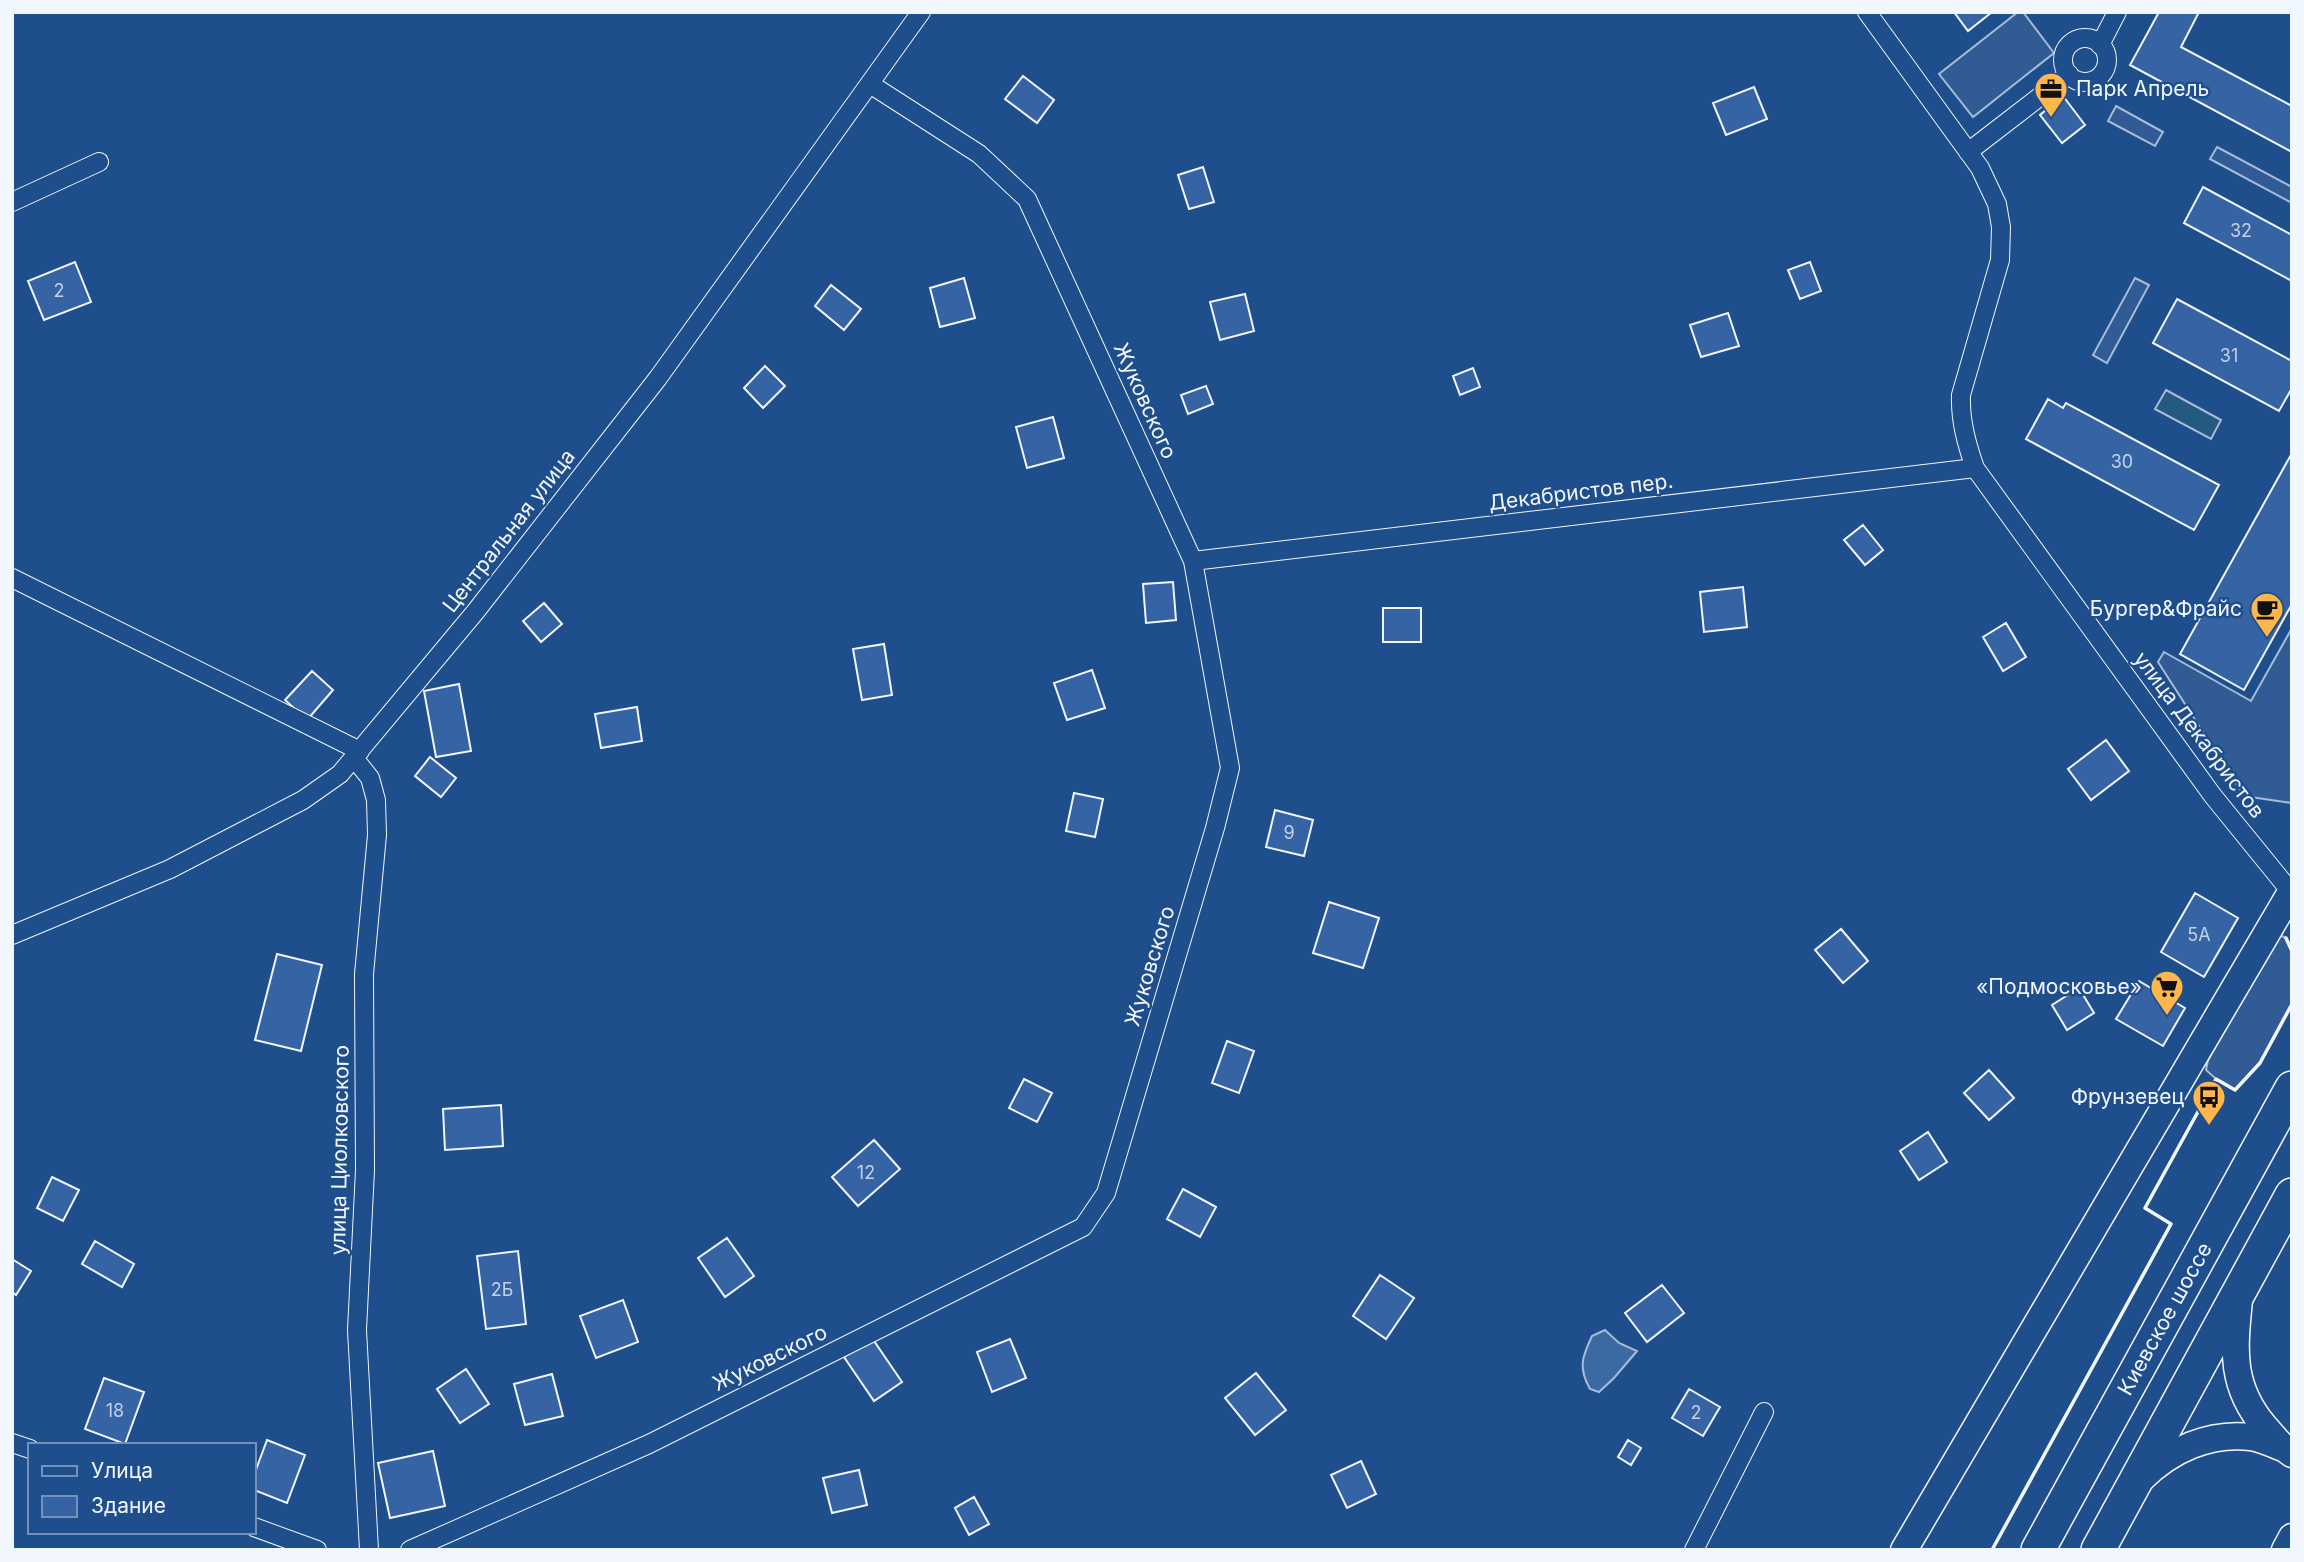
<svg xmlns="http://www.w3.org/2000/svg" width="2304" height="1562" font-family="Inter,sans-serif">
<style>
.green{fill:#245a82;stroke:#a8bbd7;stroke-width:2}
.parking{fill:#305b95;stroke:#a8bbd7;stroke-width:2}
.water{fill:#3b69a3;stroke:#a8bbd7;stroke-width:2}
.building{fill:#3563a3;stroke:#f2f6ff;stroke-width:2}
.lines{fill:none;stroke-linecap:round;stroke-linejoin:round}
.street-casing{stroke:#f2f6ff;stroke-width:20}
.secondary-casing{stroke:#f2f6ff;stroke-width:29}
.highway-casing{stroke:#f2f6ff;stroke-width:36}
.street{stroke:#1f4e8c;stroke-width:18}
.secondary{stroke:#1f4e8c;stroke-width:26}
.highway{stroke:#1f4e8c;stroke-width:33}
.wall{stroke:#f2f6ff;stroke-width:3.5}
.labels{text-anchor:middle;stroke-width:5;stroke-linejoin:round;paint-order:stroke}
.number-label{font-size:18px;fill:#c3d1e8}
.poi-label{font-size:21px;fill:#f2f6ff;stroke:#1f4e8c;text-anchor:end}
.street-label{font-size:21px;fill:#f2f6ff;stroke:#1f4e8c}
</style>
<rect width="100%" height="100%" fill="#1f4e8c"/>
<!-- green -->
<path class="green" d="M2166,390L2221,420L2211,439L2155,409Z"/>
<!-- parking -->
<path class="parking" d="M2018,12H2023L2054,53L1973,117L1939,74Z
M2116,106L2163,132L2155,146L2108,121Z
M2217,147L2292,187V203L2210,159Z
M2135,278L2149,285L2107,363L2093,355Z
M2292,628V803L2244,796L2158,662L2164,652L2251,701Z
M2280,935L2286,938L2292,953V1004L2260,1063L2235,1090L2216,1079L2206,1070L2208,1060Z"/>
<!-- water -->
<path class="water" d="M1605,1330L1619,1343L1637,1351L1614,1378L1599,1392L1590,1389C1578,1368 1582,1357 1592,1336Z"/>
<!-- building -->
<path class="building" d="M1954,12H1992L1968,31Z
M2159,12H2199L2181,47L2292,106V152L2130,65Z
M1023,76L1054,100L1037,123L1005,99Z
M1754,87L1767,119L1726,135L1713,103Z
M2063,96L2085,125L2062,143L2040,115Z
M1203,167L1214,202L1189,209L1178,175Z
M2203,187L2292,235V281L2184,223Z
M75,262L91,302L44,320L28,281Z
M1810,262L1821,291L1800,299L1788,270Z
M964,278L975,318L940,327L930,288Z
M831,285L861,309L844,330L815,306Z
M1245,294L1254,331L1220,340L1210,302Z
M2177,299L2292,361V388L2279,411L2153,343Z
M1728,313L1739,346L1701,357L1690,325Z
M765,366L785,386L763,408L744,388Z
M1473,368L1480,387L1460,395L1453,376Z
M1206,386L1213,404L1188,414L1181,395Z
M2048,399L2063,408L2066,403L2219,485L2194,530L2026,439Z
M1053,417L1064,458L1027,468L1016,427Z
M2292,453V604L2244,690L2180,654Z
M1863,525L1883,550L1865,565L1844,540Z
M1173,582L1176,620L1146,623L1143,584Z
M1743,587L1747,627L1704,632L1700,592Z
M544,603L562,624L541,642L523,621Z
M1383,608H1421V642H1383Z
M2006,623L2026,657L2003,671L1983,637Z
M884,644L892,695L862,700L853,649Z
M1092,670L1105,708L1067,720L1054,683Z
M312,671L333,690L307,720L285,700Z
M459,684L471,751L436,757L424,691Z
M637,707L642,741L601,748L595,714Z
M2106,740L2129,771L2091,800L2068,769Z
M430,757L456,778L441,797L415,776Z
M1074,793L1103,799L1095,837L1066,831Z
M1275,810L1313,820L1304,856L1266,847Z
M2195,893L2238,918L2204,977L2161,952Z
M1329,902L1379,918L1363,968L1313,953Z
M1841,929L1868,961L1843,983L1815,950Z
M277,954L322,965L301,1051L255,1040Z
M2139,981L2185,1008L2163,1046L2116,1019Z
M2079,988L2094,1013L2067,1030L2052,1005Z
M1227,1041L1254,1051L1239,1093L1212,1083Z
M1989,1070L2014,1098L1989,1120L1964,1093Z
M1024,1079L1052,1093L1037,1122L1009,1108Z
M501,1105L503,1146L445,1150L443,1109Z
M1928,1132L1947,1162L1919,1180L1900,1151Z
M874,1140L900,1169L858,1206L832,1177Z
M52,1177L79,1190L63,1221L37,1208Z
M1183,1189L1216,1207L1200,1237L1167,1219Z
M727,1238L754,1276L725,1297L698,1258Z
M95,1241L134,1264L122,1287L82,1264Z
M518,1251L526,1324L486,1329L477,1256Z
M12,1259L31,1271L16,1295L12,1292Z
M1380,1275L1414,1298L1386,1339L1353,1316Z
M1662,1285L1684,1313L1647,1342L1625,1313Z
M623,1300L638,1342L596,1358L580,1316Z
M872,1338L902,1382L874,1401L844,1357Z
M1010,1339L1026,1378L992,1392L977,1352Z
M466,1369L489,1404L460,1423L437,1389Z
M1256,1373L1286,1410L1255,1435L1225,1398Z
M552,1374L563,1416L525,1425L514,1384Z
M104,1378L144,1392L125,1444L85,1429Z
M1689,1389L1720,1407L1703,1436L1672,1418Z
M267,1440L305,1455L287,1503L254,1490V1475Z
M1628,1440L1641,1448L1631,1465L1618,1457Z
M433,1451L445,1506L390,1518L378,1463Z
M1361,1461L1376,1494L1347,1508L1331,1475Z
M859,1470L867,1505L832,1513L823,1478Z
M974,1497L989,1524L969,1535L955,1508Z"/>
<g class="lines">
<defs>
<path id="street" d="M1867,12L1980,168L1997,204L2001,227L2000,260L1961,395C1960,421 1967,445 1975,468L2213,796L2291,892
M2063 60a22 22 0 1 1 44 0a22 22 0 1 1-44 0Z
M2100,45L2117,12
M1968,152L2069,74
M12,202L99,162
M1193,561L1975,468
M12,578L360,751
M354,758L370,778L376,800L377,835L364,974L365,1170L357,1330L369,1550
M12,935L170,869L303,800L340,774L476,611L658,378L921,12
M12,1443L30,1449
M254,1527L317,1550
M410,1550L649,1444L1083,1227L1106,1193L1215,828L1230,768L1193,561L1027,199L979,154L870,84
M1694,1550L1764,1412"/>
<path id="secondary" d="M2239,1300C2234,1350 2230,1386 2265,1427C2274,1437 2281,1447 2292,1454
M2141,1479C2170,1450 2209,1432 2251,1437C2262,1439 2273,1444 2283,1448
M1904,1550L2291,892
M2285,1550L2292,1537"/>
<path id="highway" d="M2038,1550L2292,1088
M2098,1550L2292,1195"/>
</defs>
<!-- street casing -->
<use href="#street" class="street-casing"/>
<!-- secondary casing -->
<use href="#secondary" class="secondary-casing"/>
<!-- highway casing -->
<use href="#highway" class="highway-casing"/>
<!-- street -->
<use href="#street" class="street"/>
<!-- secondary -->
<use href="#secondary" class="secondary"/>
<!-- highway -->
<use href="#highway" class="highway"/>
<!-- wall -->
<path class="wall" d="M2286,938L2292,951
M1992,1550L2171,1224L2145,1208L2216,1079L2235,1090L2260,1063L2292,1004"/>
</g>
<!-- icons -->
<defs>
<symbol id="office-pin" viewBox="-11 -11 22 30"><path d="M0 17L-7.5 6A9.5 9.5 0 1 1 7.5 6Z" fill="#ffb74d" stroke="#1f4e8c"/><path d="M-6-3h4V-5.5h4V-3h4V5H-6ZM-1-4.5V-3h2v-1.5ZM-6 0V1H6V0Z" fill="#111"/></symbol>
<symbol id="cafe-pin" viewBox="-11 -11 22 30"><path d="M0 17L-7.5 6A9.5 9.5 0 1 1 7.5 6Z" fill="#ffb74d" stroke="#1f4e8c"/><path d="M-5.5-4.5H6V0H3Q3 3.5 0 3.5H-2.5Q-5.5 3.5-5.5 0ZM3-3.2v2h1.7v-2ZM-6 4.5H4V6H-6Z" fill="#111"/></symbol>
<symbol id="supermarket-pin" viewBox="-11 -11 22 30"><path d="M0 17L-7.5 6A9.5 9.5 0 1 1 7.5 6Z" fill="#ffb74d" stroke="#1f4e8c"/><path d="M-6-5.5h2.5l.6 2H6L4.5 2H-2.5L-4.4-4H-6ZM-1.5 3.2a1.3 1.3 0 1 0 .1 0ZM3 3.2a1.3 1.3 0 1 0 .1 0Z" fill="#111"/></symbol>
<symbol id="bus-pin" viewBox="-11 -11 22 30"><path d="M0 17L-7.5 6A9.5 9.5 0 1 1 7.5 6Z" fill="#ffb74d" stroke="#1f4e8c"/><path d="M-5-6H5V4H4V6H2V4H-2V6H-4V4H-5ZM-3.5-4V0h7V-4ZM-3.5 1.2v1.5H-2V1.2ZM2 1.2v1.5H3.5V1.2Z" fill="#111"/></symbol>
</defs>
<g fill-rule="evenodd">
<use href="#office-pin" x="2032" y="70" width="38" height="52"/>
<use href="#cafe-pin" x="2248" y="590" width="38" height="52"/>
<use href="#supermarket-pin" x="2148" y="968" width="38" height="52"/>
<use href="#bus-pin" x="2190" y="1078" width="38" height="52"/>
</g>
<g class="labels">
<!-- number labels -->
<g class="number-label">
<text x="2241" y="237">32</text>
<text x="59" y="297">2</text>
<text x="2229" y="362">31</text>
<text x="2122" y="468">30</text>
<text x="1289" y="839">9</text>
<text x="2199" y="941">5А</text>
<text x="866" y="1179">12</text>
<text x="502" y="1296">2Б</text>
<text x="115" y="1417">18</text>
<text x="1696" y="1419">2</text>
</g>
<!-- poi labels -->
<g class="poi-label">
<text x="2076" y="96" text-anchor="start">Парк Апрель</text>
<text x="2242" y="616">Бургер&amp;Фрайс</text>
<text x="2142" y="994">«Подмосковье»</text>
<text x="2184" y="1104">Фрунзевец</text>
</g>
<!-- street labels -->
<g class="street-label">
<text transform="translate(1145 401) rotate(66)" y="7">Жуковского</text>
<text transform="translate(1581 492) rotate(-7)" y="7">Декабристов пер.</text>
<text transform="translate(509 531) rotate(-52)" y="7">Центральная улица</text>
<text transform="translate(2199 735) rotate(53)" y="7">улица Декабристов</text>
<text transform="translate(1150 966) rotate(-73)" y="7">Жуковского</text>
<text transform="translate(340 1150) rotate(-89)" y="7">улица Циолковского</text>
<text transform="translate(2165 1319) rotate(-61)" y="7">Киевское шоссе</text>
<text transform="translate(770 1358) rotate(-26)" y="7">Жуковского</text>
</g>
</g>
<!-- border -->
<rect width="2304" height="1562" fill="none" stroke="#f2f6ff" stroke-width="28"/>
<!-- legend -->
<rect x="28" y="1443" width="228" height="91" fill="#1f4e8c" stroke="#7391ba" stroke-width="2"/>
<rect x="42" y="1466" width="35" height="10" fill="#1f4e8c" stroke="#7391ba" stroke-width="2"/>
<text x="91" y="1478" font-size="21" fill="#f2f6ff">Улица</text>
<rect x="42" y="1496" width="35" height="21" fill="#3563a3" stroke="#7391ba" stroke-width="2"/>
<text x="91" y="1513" font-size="21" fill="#f2f6ff">Здание</text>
</svg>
